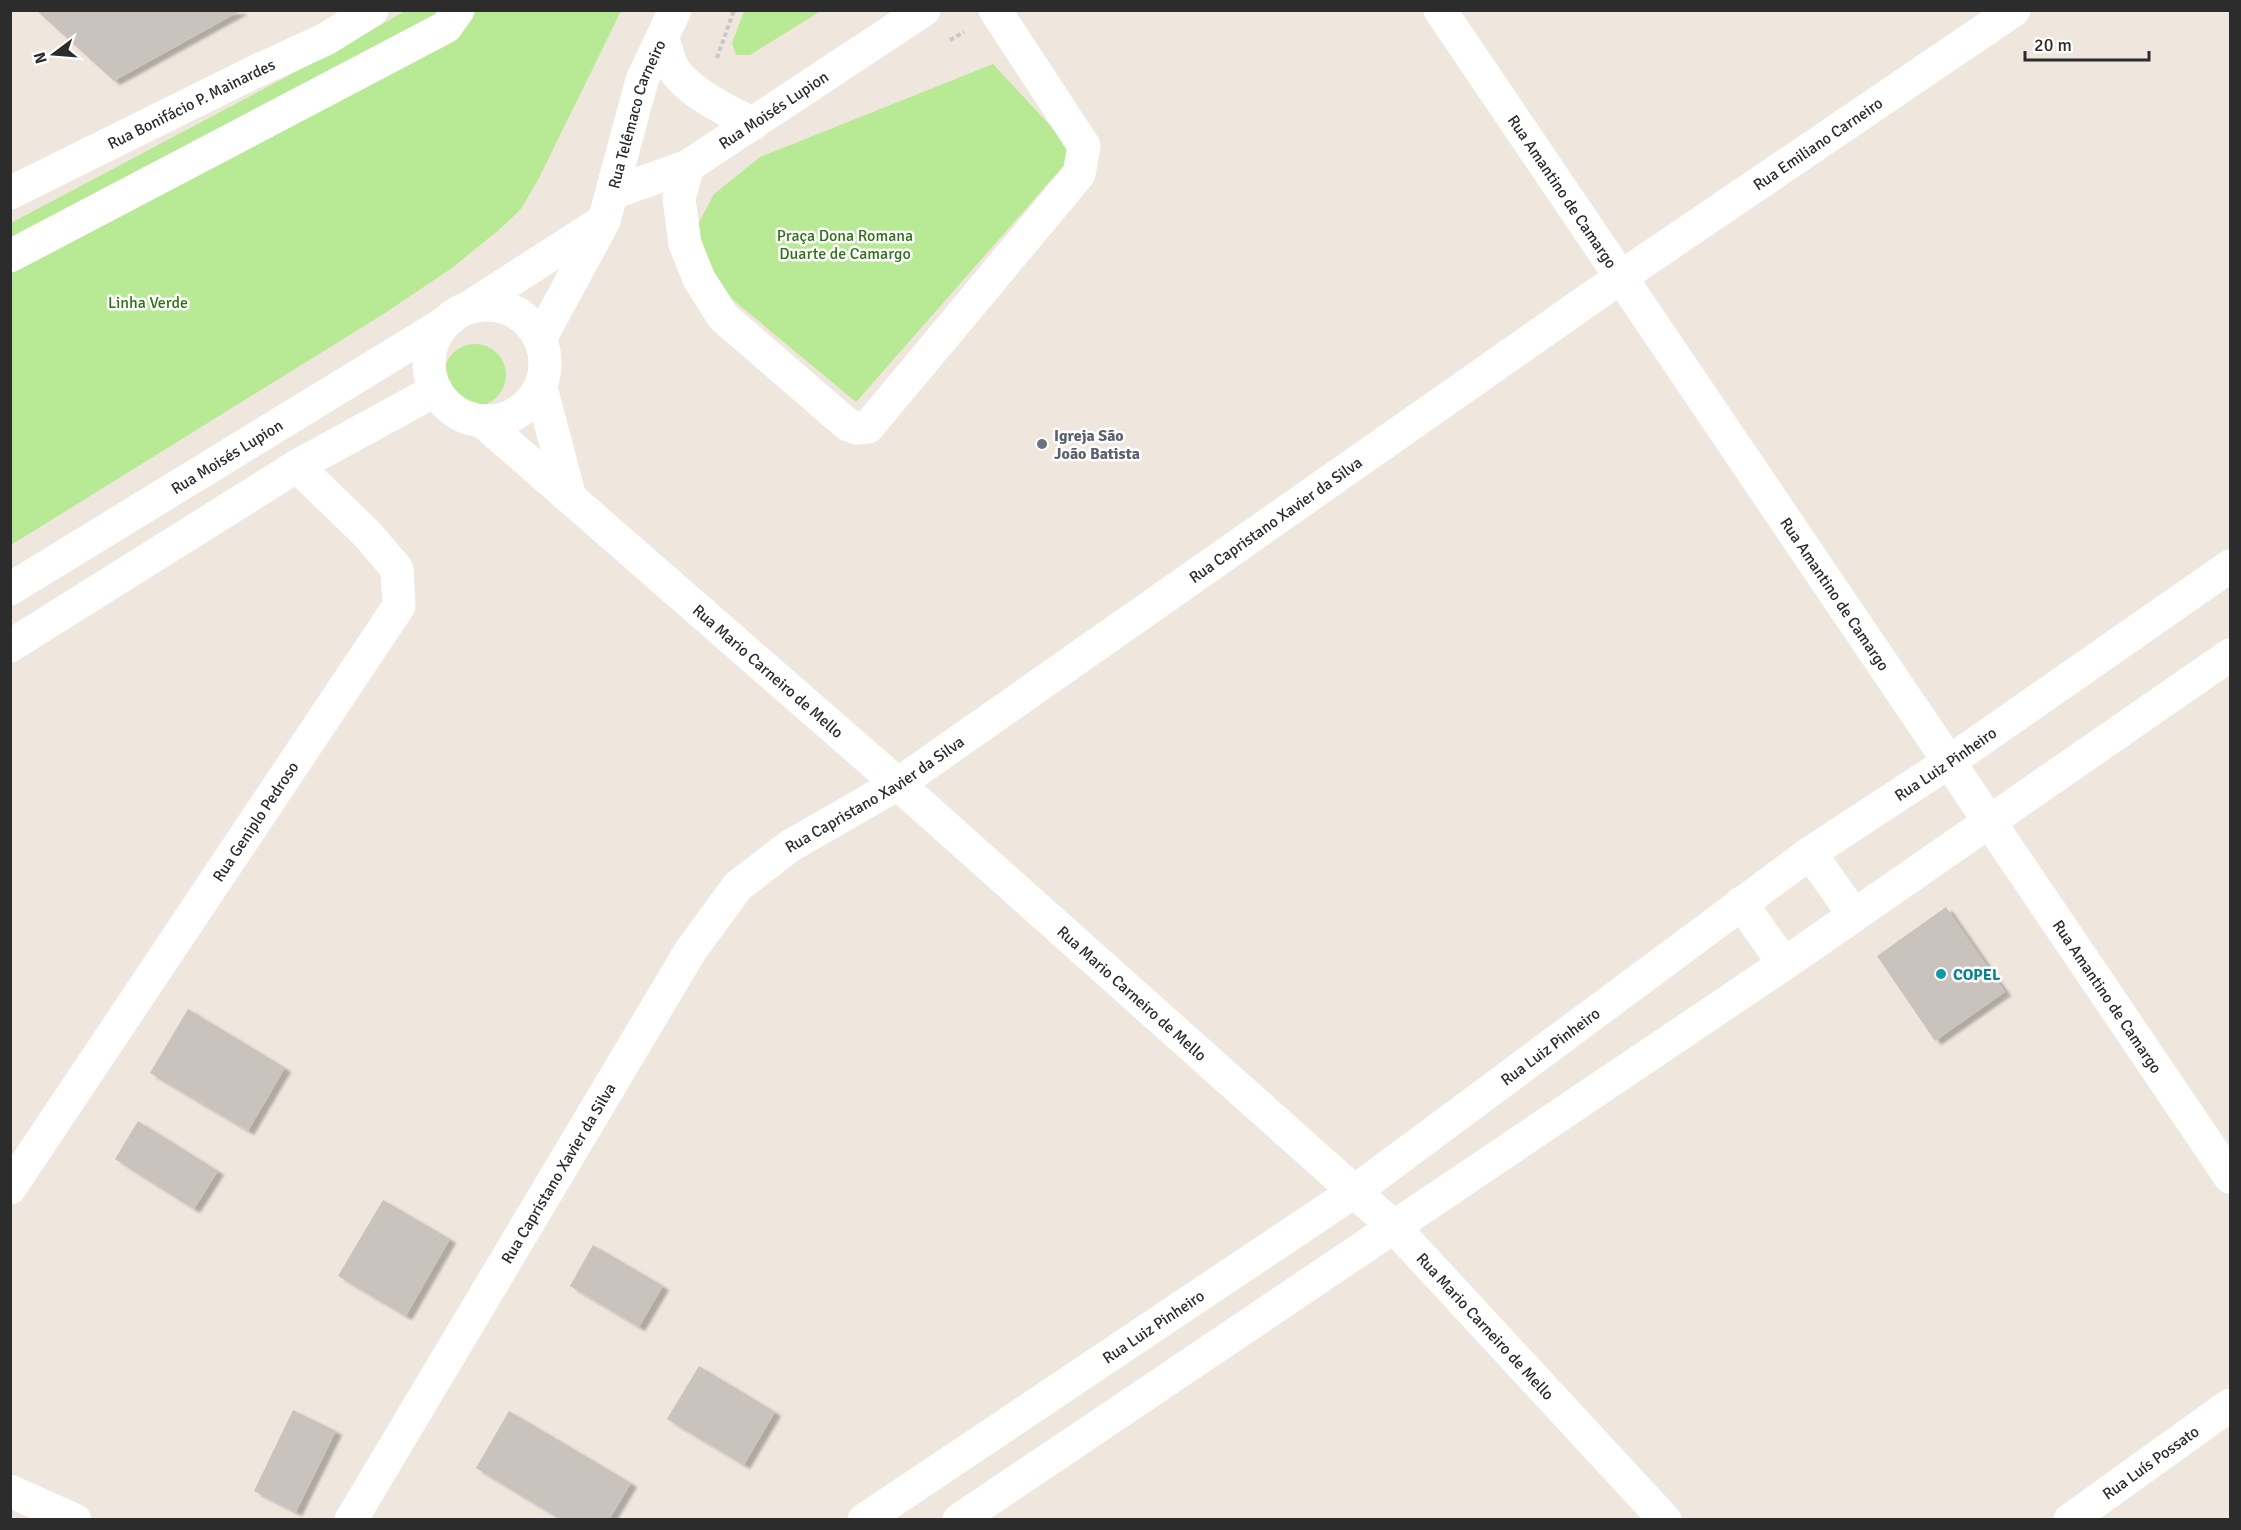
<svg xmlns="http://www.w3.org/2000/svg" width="2241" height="1530" font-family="Signika,sans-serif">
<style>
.green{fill:#b8ea95}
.building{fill:#cac3bd;filter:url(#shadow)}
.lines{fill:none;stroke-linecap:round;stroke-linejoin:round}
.path{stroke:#c8c8c8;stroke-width:4;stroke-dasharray:4.5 3;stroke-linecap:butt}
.minor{stroke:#fff;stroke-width:33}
.worship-dot{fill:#6b7280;stroke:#fff;stroke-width:2}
.culture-dot{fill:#0f9aa8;stroke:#fff;stroke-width:2}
.labels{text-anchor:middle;stroke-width:5;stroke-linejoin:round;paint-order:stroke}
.street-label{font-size:16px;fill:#2c2c2c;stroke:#fff}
.park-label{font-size:16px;fill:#2d7114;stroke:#fff}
.worship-label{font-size:16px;font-weight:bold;fill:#5b616d;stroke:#fff;text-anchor:start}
.culture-label{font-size:16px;font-weight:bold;fill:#0d838f;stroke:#fff;text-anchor:start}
</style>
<defs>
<filter id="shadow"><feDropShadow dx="6" dy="4" stdDeviation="1.5" flood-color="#0004"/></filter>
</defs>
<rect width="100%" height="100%" fill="#efe6dd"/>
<!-- green -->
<path class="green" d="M405,11H621L539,178L521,209L500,229L452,268L382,315L11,545V223L339,49Z
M744,11V10L821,11L750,55H736L732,43Z
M993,64L1068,145L1066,163L856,402L732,299L708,263L695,230L714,194L760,157Z
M444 375a31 31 0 1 1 62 0a31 31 0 1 1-62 0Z"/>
<!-- building -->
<path class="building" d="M36,10H242L114,81Z
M1946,907L2005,992L1935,1041L1877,956Z
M188,1009L285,1068L248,1131L150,1073Z
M138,1121L218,1171L194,1209L115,1159Z
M383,1200L450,1239L406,1316L338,1276Z
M593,1245L663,1286L639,1327L570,1286Z
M699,1366L775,1412L744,1465L667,1419Z
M293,1410L336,1431L296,1512L254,1491Z
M509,1411L631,1483L609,1520H562L476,1468Z"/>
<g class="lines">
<!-- path -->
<path class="path" d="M950,40L964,32
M717,58L734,10"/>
<!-- minor -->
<g class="minor">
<path id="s1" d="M1440,10L2230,1177"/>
<path d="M663,39C666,47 668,57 672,66C684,90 729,112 753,124"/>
<path d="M688,166L679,199L685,244L699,279L723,317L848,425L857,428L868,427L1079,174L1084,146L995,10"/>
<path id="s2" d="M10,193L252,73L326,39L372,10"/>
<path id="s3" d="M613,193L688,166L924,10"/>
<path d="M10,256L446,27L458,10"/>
<circle cx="487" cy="363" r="58"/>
<path d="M471,306L603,221"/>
<path id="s4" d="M540,339L604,221L642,80L675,10"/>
<path d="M541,388L570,497"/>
<path id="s5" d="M482,421L898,784L1393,1226L1665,1520"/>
<path id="s6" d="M10,589L443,324"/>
<path d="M10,646L297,466L436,390"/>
<path d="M1810,853L1854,915"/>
<path d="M1741,903L1784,964"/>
<path id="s7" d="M10,1188L399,606L397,569L368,535L297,466"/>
<path d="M10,1491L75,1520"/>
<path id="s8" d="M351,1520L691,950L738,886L790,846L898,784L1621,277L2014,10"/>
<path id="s9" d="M864,1520L1355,1191L1810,853L1949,762L2230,566"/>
<path d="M959,1520L1784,964L2230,655"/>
<path id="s10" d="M2070,1520L2230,1405"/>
</g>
</g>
<!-- markers -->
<circle class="worship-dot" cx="1042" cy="444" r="6"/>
<circle class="culture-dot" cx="1941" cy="974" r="6"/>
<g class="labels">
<!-- street labels -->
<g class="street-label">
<text dy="6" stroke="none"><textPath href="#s2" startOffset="202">Rua Bonifácio P. Mainardes</textPath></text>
<text dy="6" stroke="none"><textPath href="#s3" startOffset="182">Rua Moisés Lupion</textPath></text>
<text dy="6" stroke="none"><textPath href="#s4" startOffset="246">Rua Telêmaco Carneiro</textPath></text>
<text dy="6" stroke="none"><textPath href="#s8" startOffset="2054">Rua Emiliano Carneiro</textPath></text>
<text dy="6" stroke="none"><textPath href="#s1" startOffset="219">Rua Amantino de Camargo</textPath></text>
<text dy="6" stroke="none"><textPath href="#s6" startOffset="254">Rua Moisés Lupion</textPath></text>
<text dy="6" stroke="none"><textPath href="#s8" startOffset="1394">Rua Capristano Xavier da Silva</textPath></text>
<text dy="6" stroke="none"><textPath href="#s1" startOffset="705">Rua Amantino de Camargo</textPath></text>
<text dy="6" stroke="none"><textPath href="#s5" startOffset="380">Rua Mario Carneiro de Mello</textPath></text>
<text dy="6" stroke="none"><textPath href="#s9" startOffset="1320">Rua Luiz Pinheiro</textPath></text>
<text dy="6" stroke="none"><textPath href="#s8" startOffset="908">Rua Capristano Xavier da Silva</textPath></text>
<text dy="6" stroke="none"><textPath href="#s7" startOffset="441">Rua Geniplo Pedroso</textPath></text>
<text dy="6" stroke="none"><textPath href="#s5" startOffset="866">Rua Mario Carneiro de Mello</textPath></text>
<text dy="6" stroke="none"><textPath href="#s1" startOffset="1191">Rua Amantino de Camargo</textPath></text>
<text dy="6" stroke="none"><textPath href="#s9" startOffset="834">Rua Luiz Pinheiro</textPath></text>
<text dy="6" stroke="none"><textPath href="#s8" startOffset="404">Rua Capristano Xavier da Silva</textPath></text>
<text dy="6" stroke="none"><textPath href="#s5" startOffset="1352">Rua Mario Carneiro de Mello</textPath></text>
<text dy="6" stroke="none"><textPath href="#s9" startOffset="348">Rua Luiz Pinheiro</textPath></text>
<text dy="6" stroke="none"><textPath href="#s10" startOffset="99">Rua Luís Possato</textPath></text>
</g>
<!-- park labels -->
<g class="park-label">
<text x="845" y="241">Praça Dona Romana<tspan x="845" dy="18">Duarte de Camargo</tspan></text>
<text x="148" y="308">Linha Verde</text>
</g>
<!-- worship labels -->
<g class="worship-label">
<text x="1054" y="441">Igreja São<tspan x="1054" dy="18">João Batista</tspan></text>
</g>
<!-- culture labels -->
<g class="culture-label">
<text x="1953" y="980">COPEL</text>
</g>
</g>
<!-- border -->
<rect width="2241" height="1530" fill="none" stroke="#2c2c2c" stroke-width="24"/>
<!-- north arrow -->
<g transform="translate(54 54) rotate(254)" stroke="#ffffff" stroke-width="4.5" paint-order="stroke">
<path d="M0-4.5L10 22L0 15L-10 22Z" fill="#2c2c2c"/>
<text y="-9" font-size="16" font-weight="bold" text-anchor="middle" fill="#2c2c2c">N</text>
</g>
<!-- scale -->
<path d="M2025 51v9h124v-9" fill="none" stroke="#2c2c2c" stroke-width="3"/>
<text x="2034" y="51" font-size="18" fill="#2c2c2c" stroke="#ffffff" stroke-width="4.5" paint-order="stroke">20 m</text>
</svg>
